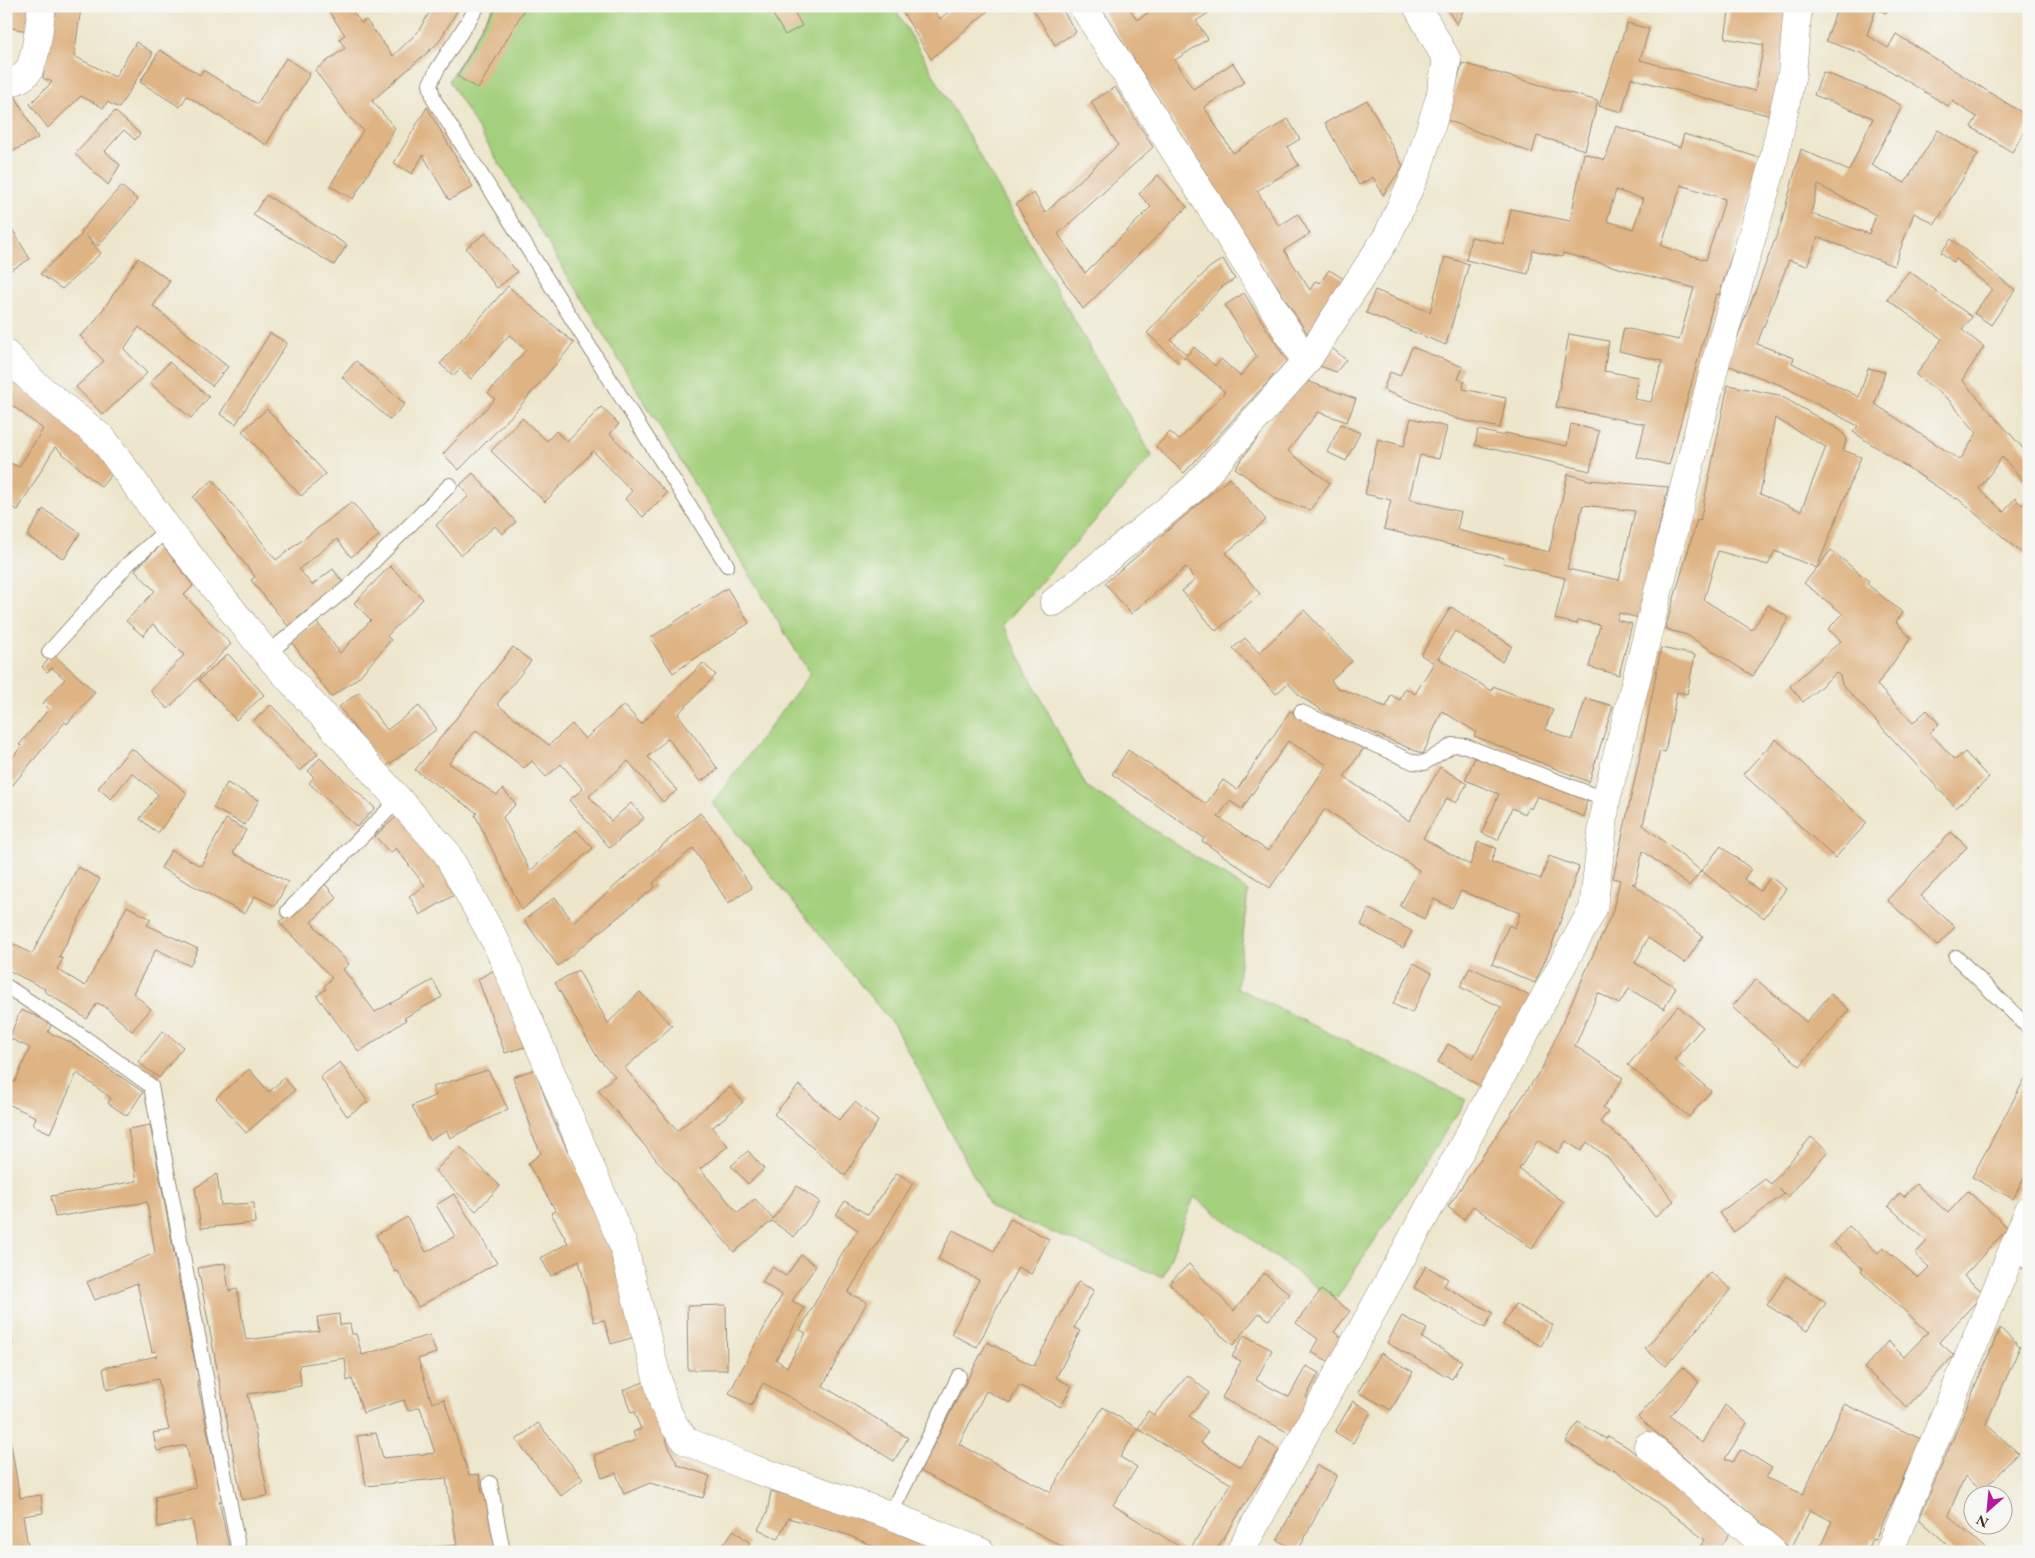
<svg xmlns="http://www.w3.org/2000/svg" width="2035" height="1558" font-family="'EB Garamond',serif">
<style>
.green{fill:#a4d07d;stroke:#707d4e}
.building{fill:#dfb484;fill-rule:evenodd}
.lines{fill:none;stroke-linecap:round;stroke-linejoin:round}
.service-casing{stroke:#948875;stroke-width:16}
.minor-casing{stroke:#948875;stroke-width:29}
.tertiary-casing{stroke:#948875;stroke-width:29}
.service{stroke:#fff;stroke-width:14}
.minor{stroke:#fff;stroke-width:28}
.tertiary{stroke:#fff;stroke-width:28}
</style>
<rect width="100%" height="100%" fill="#f6f6f2"/>
<filter id="ink" filterUnits="userSpaceOnUse"><feTurbulence type="fractalNoise" baseFrequency=".02" numOctaves="2"/><feDisplacementMap in="SourceGraphic" scale="10" xChannelSelector="R" yChannelSelector="G"/><feConvolveMatrix kernelMatrix="1 2 1 2 8 2 1 2 1" color-interpolation-filters="sRGB"/></filter>
<filter id="wash" filterUnits="userSpaceOnUse"><feTurbulence type="fractalNoise" baseFrequency=".0096" numOctaves="4" result="noise"/><feDisplacementMap in="SourceGraphic" scale="20" xChannelSelector="R" yChannelSelector="G"/><feGaussianBlur stdDeviation="1.12" result="paint"/><feColorMatrix in="noise" values="0 0 0 0 0 0 0 0 0 0 0 0 0 0 0 0 0 1.4 0 .05"/><feComposite in="paint" operator="in"/></filter>
<g filter="url(#wash)">
<rect width="100%" height="100%" fill="#ede6cc"/>
<!-- green -->
<path class="green" d="M494,6H894L1152,456L1003,625L1086,786L1248,891L1237,988L1466,1100L1335,1301L1194,1197L1163,1277L991,1208L895,1027L712,803L810,674L449,81Z"/>
<g id="blocks">
<!-- building -->
<path class="building" d="M7,6H32L28,31L6,27Z
M53,6L81,8L74,56L115,77L136,42L153,53L119,108L107,102L104,108L81,96L48,128L30,104L52,82L43,78Z
M325,6H349L361,23L366,20L393,56L418,32L433,6H460L438,43L372,101L395,128L353,199L330,186L363,130L349,117L315,70L345,48L339,39L345,35Z
M498,6H526L478,89L457,76Z
M768,6H791L802,26L785,35Z
M899,6H930L940,19L955,6H994L931,59Z
M1031,6H1060L1076,32L1055,45Z
M1100,6H1128L1137,20L1159,6H1219L1196,21L1208,39L1175,60L1193,89L1233,63L1245,82L1204,107L1233,153L1288,119L1300,139L1287,147L1299,165L1257,191L1279,226L1298,214L1310,234L1284,250L1310,290L1315,281L1320,283L1329,270L1344,279L1310,338Z
M1445,6H1465L1457,25Z
M1730,6L1761,9V6H1786L1785,48L1771,116L1631,78L1622,112L1599,106L1627,23L1649,29L1640,60L1755,91L1764,45L1725,38Z
M1838,6H1889L1886,13L1876,9L1867,35L1888,48L1896,34L2029,117V124L2012,152L1971,127L1977,117L1952,101L1948,106L1861,53L1826,41Z
M160,50L200,75L203,70L257,104L286,58L310,74L266,145L187,96L180,107L140,82Z
M1462,63L1598,101L1585,150L1537,136L1532,153L1447,120Z
M1823,72L1883,95L1902,106L1871,165L1905,183L1938,130L1978,154L1935,224L1914,213L1894,266L1818,237L1807,266L1789,260L1757,344L1794,358L1792,363L1859,397L1868,368L1885,372L1875,404L1960,460L1977,433L1948,399L1916,375L1942,339L1887,299L1909,271L1972,317L1962,330L1984,347L1962,380L2029,455V487L2002,457L1979,489L2004,512L2015,498L2022,505L2029,497V547L2023,554L1957,498L1956,499L1853,432L1858,426L1783,386L1727,365L1781,224L1801,149L1849,171L1873,118L1814,95ZM1818,185L1876,215L1869,234L1811,213Z
M1115,87L1153,147L1058,234L1085,273L1151,207L1139,194L1158,175L1187,207L1083,309L1042,249L1016,204L1034,193L1045,213L1118,145L1091,102Z
M12,90L38,138L6,155V92Z
M1367,100L1403,166L1383,195L1373,177L1359,185L1325,123Z
M427,107L473,187L449,200L423,155L412,174L394,163Z
M115,111L140,134L135,140L124,130L105,151L120,165L108,185L75,154Z
M1616,126L1680,147L1684,134L1763,159L1719,295L1716,294L1669,465L1637,457L1645,424L1556,407L1569,334L1609,341L1604,371L1638,377L1634,399L1651,402L1662,361L1619,351L1624,328L1679,340L1694,288L1563,253L1562,257L1533,250L1528,274L1466,260L1471,237L1504,244L1511,209L1570,221L1584,153L1605,160ZM1681,185L1725,199L1706,260L1661,246ZM1616,190L1643,199L1633,229L1607,221Z
M121,186L138,200L98,246L85,235L101,253L62,289L40,274L83,233L81,231Z
M266,195L347,245L334,265L253,215Z
M6,219L30,259L6,273Z
M486,233L517,272L497,288L466,248Z
M1951,239L2015,290L1991,325L1974,313L1992,289L1956,259L1953,262L1941,252Z
M1445,257L1469,264L1446,345L1366,313L1375,290L1430,312Z
M138,258L170,281L153,306L228,367L212,386L139,327L124,349L147,373L103,415L76,387L104,361L80,336L93,324Z
M1223,259L1235,279L1222,287L1171,340L1187,355L1194,347L1215,366L1221,359L1240,376L1257,357L1225,305L1244,293L1287,361L1184,473L1156,447L1170,432L1179,440L1225,392L1185,357L1179,363L1147,333L1210,267Z
M508,286L574,343L516,411L459,470L443,454L495,399L488,393L526,350L509,335L471,379L460,369L454,376L440,364Z
M270,333L287,343L236,424L220,414Z
M1331,347L1346,360L1336,372L1315,364Z
M1412,347L1463,367L1458,379L1464,381L1463,389L1506,398L1500,428L1457,419L1383,390L1390,372L1400,376Z
M356,361L405,404L390,420L342,377Z
M169,362L209,397L191,418L150,383Z
M6,376L21,384L19,388L71,426L118,467L101,487L55,447L18,510L6,504V461L19,467L43,429L9,403L6,409Z
M1302,379L1356,399L1347,422L1318,412L1288,451L1330,483L1310,510L1276,499L1235,468Z
M1728,385L1779,395L1840,430L1847,439L1843,450L1861,457L1817,568L1831,550L1869,581L1867,584L1903,613L1896,622L1911,638L1877,685L1913,723L1927,710L1939,724L1930,733L1955,760L1965,752L1989,778L1956,808L1842,684L1840,676L1836,673L1803,702L1790,686L1841,641L1828,629L1843,614L1804,583L1817,568L1775,551L1768,565L1718,551L1704,600L1752,630L1768,605L1789,618L1753,676L1687,635L1665,629L1697,520L1700,521ZM1775,418L1826,447L1801,511L1760,494Z
M601,407L619,424L610,434L667,493L643,517L625,499L632,491L593,451L545,502L491,451L522,418L547,441L556,431L567,442Z
M267,409L326,474L301,496L242,431Z
M1411,418L1447,427L1439,459L1420,455L1409,499L1461,512L1457,530L1549,552L1568,474L1589,480L1668,487L1639,618L1619,613L1617,620L1632,624L1619,675L1589,667L1600,625L1578,620L1577,624L1555,619L1565,578L1503,563L1504,558L1384,529L1391,500L1365,494L1378,439L1404,446ZM1583,505L1635,511L1619,580L1567,569Z
M1341,424L1360,433L1346,461L1327,452Z
M1571,424L1599,431L1590,471L1475,445L1478,430L1505,436V433L1567,446Z
M473,473L516,522L502,534L495,526L461,555L436,525L469,496L460,485Z
M1230,478L1266,520L1226,553L1260,594L1216,631L1182,591L1195,580L1186,567L1131,614L1105,583Z
M213,480L276,560L352,502L379,536L351,557L337,539L299,569L312,585L333,569L343,583L288,626L251,580L255,577L193,497Z
M43,509L80,533L64,559L27,536Z
M162,544L193,586L184,595L231,644L168,709L150,691L184,655L153,624L143,636L126,621L155,591L135,570Z
M390,566L423,599L387,636L391,640L358,678L331,697L291,641L317,622L340,653L371,620L354,603Z
M727,588L749,623L673,673L650,638Z
M1451,607L1512,646L1502,662L1455,631L1438,658L1492,691L1493,686L1553,710L1545,729L1572,740L1586,698L1613,706L1589,782L1474,736L1476,732L1442,711L1423,754L1326,713L1301,697L1288,683L1276,694L1233,648L1245,638L1259,653L1304,610L1352,661L1331,680L1336,687L1386,707L1391,695L1400,700L1405,688L1415,694L1434,663L1421,655Z
M513,647L531,661L497,704L549,745L572,724L585,739L624,705L641,724L703,663L716,675L678,714L718,769L700,782L668,738L648,757L677,790L663,802L628,761L589,796L611,821L631,803L644,818L610,848L569,800L583,789L561,764L546,777L532,761L524,768L476,730L449,763L497,795L503,789L516,804L503,817L530,871L576,830L593,848L522,910L475,815L477,813L415,770Z
M1661,648L1695,655L1687,694L1677,692L1665,752L1660,751L1643,825L1701,871L1689,886L1643,851L1635,884L1632,883L1703,936L1685,963L1648,938L1635,963L1676,987L1664,1009L1629,989L1619,1004L1598,993L1575,1046L1623,1078L1603,1108L1608,1112L1600,1122L1628,1143L1674,1201L1655,1217L1608,1158L1587,1142L1581,1151L1566,1141L1558,1153L1538,1140L1519,1169L1564,1202L1532,1248L1473,1206L1464,1219L1448,1207L1542,1068L1612,913L1620,880L1613,878L1642,747Z
M53,654L95,692L67,724L65,722L6,793V765L22,746L19,745L49,709L43,703L65,679L52,668L47,672L42,667Z
M228,654L264,695L236,720L199,680Z
M359,692L387,730L419,706L437,729L384,768L339,707Z
M271,705L318,754L300,771L253,721Z
M1290,711L1368,742L1344,777L1409,821L1440,767L1467,784L1456,803L1447,798L1423,838L1470,865L1478,842L1496,848L1491,862L1541,879L1549,856L1579,867L1552,945L1535,983L1492,964L1509,925L1515,928L1520,913L1461,891L1452,908L1434,899L1424,919L1400,906L1419,870L1325,809L1270,888L1202,841L1204,838L1112,774L1128,750L1206,804L1223,780L1237,790ZM1288,741L1327,765L1268,851L1218,817L1230,801L1242,809Z
M1776,739L1867,823L1835,858L1743,774Z
M131,748L187,793L158,833L140,819L158,794L132,773L111,799L98,788Z
M1478,751L1587,798L1584,817L1537,796L1531,809L1528,807L1525,814L1512,808L1498,840L1482,833L1499,794L1465,780Z
M320,758L375,808L357,827L309,783L314,777L308,771Z
M227,783L259,800L245,825L213,808Z
M700,813L714,830L752,888L728,903L693,848L653,883L655,887L558,966L524,920L555,897L573,922Z
M399,814L461,891L420,915L409,896L425,886L396,848L390,853L375,836Z
M226,819L246,830L233,853L288,882L275,906L255,896L245,914L161,868L171,850L201,866Z
M1951,832L1967,847L1921,896L1955,927L1937,946L1887,900Z
M1721,846L1751,869L1744,879L1760,891L1771,877L1786,889L1764,918L1701,871Z
M78,867L100,879L59,957L63,959L57,969L85,986L127,906L151,919L147,925L198,949L190,966L156,949L133,993L151,1009L132,1031L104,1006L97,1003L87,1019L44,991L45,989L6,969V940L32,954Z
M323,882L337,898L311,922L349,964L343,969L375,1012L433,980L442,997L404,1018L406,1020L359,1052L317,996L326,989L324,986L332,978L279,922Z
M1369,909L1412,931L1403,948L1361,925Z
M1414,963L1432,973L1412,1013L1393,1004Z
M1470,967L1532,997L1482,1087L1438,1062L1448,1044L1473,1058L1501,1007L1460,987Z
M498,968L528,1046L505,1053L478,979Z
M578,970L608,1023L640,992L672,1026L625,1068L677,1131L730,1087L743,1102L712,1128L728,1146L700,1169L738,1213L755,1199L773,1219L797,1186L820,1202L794,1237L772,1221L734,1252L598,1090L615,1076L598,1058L555,983Z
M1756,979L1806,1022L1831,994L1849,1010L1800,1066L1732,1007Z
M1678,1006L1703,1027L1674,1060L1711,1091L1689,1117L1628,1065Z
M21,1010L52,1023L48,1032L70,1042L143,1092L127,1116L108,1103L111,1098L77,1073L50,1133L33,1125L36,1117L6,1103V1084L8,1079L15,1082L30,1048L9,1038Z
M163,1031L183,1047L159,1078L138,1062Z
M340,1062L368,1102L347,1116L320,1077Z
M249,1069L269,1092L284,1078L295,1090L246,1133L216,1098Z
M535,1069L552,1117L576,1169L606,1222L638,1336L611,1344L604,1320L594,1322L579,1260L551,1276L541,1258L568,1243L551,1213L556,1211L528,1164L541,1153L529,1128L531,1127L513,1077Z
M488,1070L508,1109L450,1138L447,1131L429,1140L412,1106L436,1095L432,1087Z
M2029,1071V1169L2013,1199L1972,1177Z
M799,1085L839,1120L855,1102L878,1121L845,1176L774,1114Z
M150,1125L191,1344L199,1380L197,1381L222,1501H219L230,1552H198L192,1520L158,1527L155,1497L196,1488L186,1445L157,1451L153,1433L169,1430L158,1379L107,1390L103,1368L157,1356L156,1351L152,1352L137,1283L95,1300L87,1282L155,1253L147,1202L55,1217L51,1196L137,1181L128,1129Z
M1811,1137L1828,1151L1788,1197L1779,1189L1784,1194L1734,1232L1719,1213L1765,1179L1771,1184Z
M459,1146L500,1186L476,1211L435,1171Z
M748,1151L764,1169L748,1184L731,1166Z
M897,1173L913,1183L848,1293L867,1302L823,1386L908,1438L894,1461L791,1398L763,1383L751,1406L729,1393L782,1295L762,1282L772,1267L786,1276L801,1255L816,1266L792,1301L804,1308L776,1360L787,1367L806,1333L800,1330L841,1255L858,1230L836,1215L845,1201L868,1215Z
M217,1174L221,1205L254,1203L255,1223L201,1228L195,1188Z
M1916,1184L1948,1213L1968,1191L2008,1228L1964,1276L1984,1293L1939,1342L1954,1355L1907,1407L1864,1368L1888,1341L1904,1357L1928,1332L1861,1271L1863,1269L1834,1243L1849,1226L1878,1253L1883,1247L1918,1278L1929,1267L1915,1254L1927,1241L1888,1206L1900,1193L1904,1197Z
M454,1194L497,1263L418,1307L398,1271L395,1272L376,1235L407,1217L426,1252L455,1236L436,1205Z
M1010,1219L1049,1239L1031,1274L1018,1267L977,1347L951,1334L979,1280L938,1259L953,1230L994,1251Z
M225,1263L229,1291L237,1289L246,1340L319,1331L317,1317L339,1314L340,1325L350,1324L352,1334H356L362,1355L430,1335L436,1353L418,1359L432,1403L444,1399L469,1475L479,1474L482,1493L485,1492L495,1552H410V1549L457,1545L446,1478L366,1486L357,1436L376,1433L383,1458L435,1453L420,1407L408,1411L404,1400L363,1413L352,1379L347,1381L345,1358L299,1365L301,1386L248,1394L268,1496L242,1500L198,1268Z
M1189,1264L1234,1311L1264,1273L1290,1294L1269,1320L1259,1313L1233,1345L1217,1332L1169,1283Z
M1426,1266L1448,1279L1444,1286L1493,1313L1485,1328L1414,1288Z
M1710,1272L1731,1289L1666,1366L1645,1349Z
M1786,1276L1826,1303L1807,1331L1767,1305Z
M1078,1282L1094,1290L1074,1328L1080,1331L1056,1378L1072,1386L1061,1407L1019,1385L1010,1403L986,1391L959,1444L1050,1492L1103,1407L1138,1429L1120,1457L1137,1467L1113,1505L1188,1552H1073L920,1471L987,1342L1034,1366Z
M1321,1290L1350,1311L1334,1332L1342,1338L1330,1362L1311,1352L1318,1339L1296,1323Z
M1515,1304L1553,1325L1541,1346L1503,1325Z
M726,1305L727,1370H688L687,1306Z
M1402,1316L1427,1329L1422,1338L1462,1361L1452,1379L1387,1343Z
M9,1320L13,1345L6,1346V1321Z
M2000,1328L2020,1347L1986,1424L2018,1453L1981,1492L1965,1476L1948,1515L1989,1552H1954L1955,1551L1919,1519Z
M1244,1335L1272,1350L1256,1380L1289,1397L1306,1366L1319,1373L1306,1397L1309,1399L1291,1434L1222,1398L1241,1361L1232,1357Z
M1381,1353L1413,1372L1391,1410L1358,1392Z
M1682,1367L1699,1382L1670,1416L1702,1443L1725,1405L1747,1423L1725,1459L1733,1462L1741,1449L1772,1468L1766,1478L1803,1494L1844,1404L1921,1439L1875,1540L1872,1539L1866,1552H1818L1832,1521L1810,1510L1791,1549L1638,1417Z
M1188,1375L1209,1393L1189,1416L1208,1431L1201,1443L1241,1467L1260,1438L1279,1450L1215,1552H1188L1231,1484L1138,1429L1148,1411L1154,1415Z
M644,1382L671,1452L678,1465L710,1476L703,1498L650,1483L624,1494L616,1473L602,1478L594,1455L636,1440L633,1432L641,1429L634,1412L631,1413L623,1390Z
M1353,1401L1371,1412L1353,1443L1335,1432Z
M1578,1422L1606,1439L1608,1436L1627,1447L1708,1511L1733,1528L1718,1552H1697L1705,1540L1614,1469V1471L1566,1442Z
M538,1423L583,1479L561,1496L516,1440Z
M6,1433H9L20,1498L41,1495L43,1513L23,1516L29,1552H6Z
M1317,1465L1337,1475L1298,1551L1277,1540Z
M771,1491L857,1515L941,1552H886L848,1535L788,1518L778,1539L758,1529L767,1513Z
M734,1530L750,1543L744,1552H718Z"/>
</g>
</g>
<g filter="url(#ink)">
<use href="#blocks" fill-opacity="0" stroke="#948875" stroke-width="1"/>
<g class="lines">
<defs>
<path id="service" d="M478,6L438,68L430,84L434,100L727,565
M49,652L129,563L168,529
M267,654L347,588L450,485
M1301,712L1413,762L1424,763L1453,745L1466,746L1606,800
M288,911L399,799
M1956,957L2029,1028
M6,986L85,1038L151,1086L239,1552
M2012,1248L2029,1264
M490,1483L503,1552
M890,1515L959,1376"/>
<path id="minor" d="M1083,6L1251,271L1306,362
M6,84C14,81 22,79 27,73C37,59 39,24 42,6
M1054,602L1193,489L1306,362L1387,237L1417,171L1440,97L1447,60L1417,6
M1648,1446L1773,1552
M1240,1552L1593,909L1606,800L1716,361L1772,167L1792,73L1798,6
M1889,1552L2029,1210"/>
<path id="tertiary" d="M6,354L35,384L103,439L168,529L267,654L446,852L498,946L623,1245L664,1405L674,1425L686,1441L748,1467L890,1515L981,1552"/>
</defs>
<!-- service casing -->
<use href="#service" class="service-casing"/>
<!-- minor casing -->
<use href="#minor" class="minor-casing"/>
<!-- tertiary casing -->
<use href="#tertiary" class="tertiary-casing"/>
<!-- service -->
<use href="#service" class="service"/>
<!-- minor -->
<use href="#minor" class="minor"/>
<!-- tertiary -->
<use href="#tertiary" class="tertiary"/>
</g>
</g>
<!-- margin -->
<rect width="2035" height="1558" fill="none" stroke="#f6f6f2" stroke-width="25"/>
<!-- north arrow -->
<g transform="translate(1988 1510) rotate(207)"><circle r="24" fill="#f6f6f2" stroke="#aba49d"/>
<path d="M0-4L9 19L0 12L-9 19Z" fill="#b5179e"/>
<text y="-8" font-size="14" font-weight="bold" text-anchor="middle" fill="#3b2a1e">N</text>
</g>
</svg>
